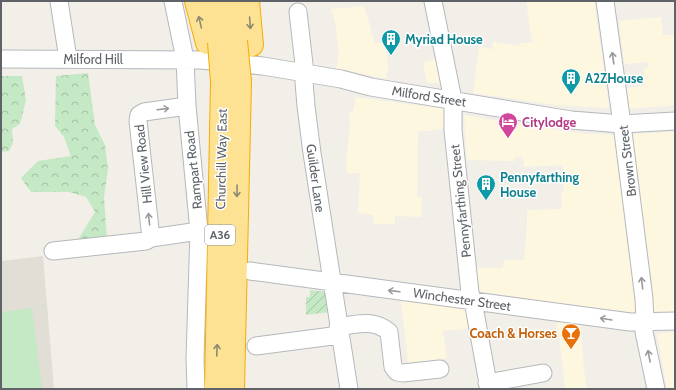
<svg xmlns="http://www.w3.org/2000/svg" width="676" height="390" font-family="Cabin,sans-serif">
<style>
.commercial{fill:#fef7e0}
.education{fill:#e1ded6}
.green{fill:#c5e8c5}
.forest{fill:url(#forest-crowns)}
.garden{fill:url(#garden-furrows)}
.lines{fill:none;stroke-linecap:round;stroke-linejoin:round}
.minor-casing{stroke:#b5b8bc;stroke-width:19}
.highway-casing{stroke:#f9ab00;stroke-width:24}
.minor{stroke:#fff;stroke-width:17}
.highway{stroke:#fde293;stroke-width:22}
.highway-bridge-casing{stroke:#f9ab00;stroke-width:24;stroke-linecap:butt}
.highway-bridge{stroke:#fde293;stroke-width:22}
.oneway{stroke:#8e8975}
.oneway2{stroke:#979a9d}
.labels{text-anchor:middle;stroke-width:3;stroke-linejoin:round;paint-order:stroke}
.shield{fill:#fff;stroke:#8f9295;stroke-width:1}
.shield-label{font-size:12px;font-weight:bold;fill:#5f6368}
.culture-label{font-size:13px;font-weight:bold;fill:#0d838f;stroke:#fff;text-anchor:start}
.street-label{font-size:13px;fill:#5f6368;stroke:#fff}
.hotel-label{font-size:13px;font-weight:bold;fill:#b23c85;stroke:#fff;text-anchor:start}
.food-label{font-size:13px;font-weight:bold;fill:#c56008;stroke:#fff;text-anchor:end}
</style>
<defs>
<pattern id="forest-crowns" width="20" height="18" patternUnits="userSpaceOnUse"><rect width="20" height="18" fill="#c5e8c5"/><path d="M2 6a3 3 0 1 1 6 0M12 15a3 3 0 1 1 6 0" fill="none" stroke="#a3c0a4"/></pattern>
<pattern id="garden-furrows" width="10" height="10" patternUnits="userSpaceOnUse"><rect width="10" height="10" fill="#c5e8c5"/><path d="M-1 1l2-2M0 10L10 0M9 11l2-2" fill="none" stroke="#a3c0a4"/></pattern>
</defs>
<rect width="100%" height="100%" fill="#f1efe8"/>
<!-- commercial -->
<path class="commercial" d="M526,1H594L609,106L608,108L556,105L473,93L479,47L492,49L493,42L519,46L520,43H532Z
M364,6L375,43H386L388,69L386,79L347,70L336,69L339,53L335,21L331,9Z
M661,17L663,35H675V105L628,109L626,88L645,86L644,68L649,67L648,62L624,64L619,21Z
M437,59L442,81L440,83H427L423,62Z
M356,97L446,109V128L427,131H418L417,197H422L421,217L395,216V224H374L373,215L358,213L360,173H347L346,164L350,124L349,112L353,111Z
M464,115L544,128L586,134L616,135L638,313L571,305L476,291V268H503L504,260H524L527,225V210L562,209L561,195L564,188L563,165L524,167L523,157H515V161L467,160Z
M675,132V314H652V283L632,134Z
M401,300L468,310L472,328L443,331L447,358L408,363Z
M557,320L580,322L584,369L587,389H565L559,334L556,333Z
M675,332V389H667L657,334Z"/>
<!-- education -->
<path class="education" d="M43,256L54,389H1V261Z"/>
<!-- green -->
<path class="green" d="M32,308L42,389H1V312Z"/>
<!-- forest -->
<path class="forest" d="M88,73L95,125L105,145L108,169L104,197L107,238L76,243L95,212L86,197L69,192H31L21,178L38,161L71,156L64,137L55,126L56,76Z
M1,76H22L26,100L20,124L12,129L13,143L9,151L1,152Z"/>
<!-- garden -->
<path class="garden" d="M310,290L328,292L330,312L306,315V297H310Z"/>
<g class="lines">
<defs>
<path id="minor" d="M59,1L68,59
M173,1L185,59L187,106L199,231L195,359L196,389
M433,1L453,100V130L470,293L473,301L489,389
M605,1L622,124L644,299L645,322L644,332L656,389
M298,12L305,73L304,82L306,106L312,153L349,389
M1,59L200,60L263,66L341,79L371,87L571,120L622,124L675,121
M187,106L144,112L139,115L138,121L151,238L199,231
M53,251L146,241L151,238
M250,271L630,322L675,321
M338,327C357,324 374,319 389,332L393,367L397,372L403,373L440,369
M256,346L340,335
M487,383L543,373"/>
<path id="highway" d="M196,1L207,43
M213,1L219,42
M231,1L236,41
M248,1L252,45
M216,389L222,82
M233,389L240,82"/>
</defs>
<!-- minor casing -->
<use href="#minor" class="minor-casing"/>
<!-- highway casing -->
<use href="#highway" class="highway-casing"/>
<!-- minor -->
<use href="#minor" class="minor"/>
<!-- highway -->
<use href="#highway" class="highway"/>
<defs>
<path id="highway-bridge" d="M236,41L240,82
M219,42L222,82"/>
</defs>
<!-- highway-bridge casing -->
<use href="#highway-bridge" class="highway-bridge-casing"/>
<!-- highway-bridge -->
<use href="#highway-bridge" class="highway-bridge"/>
</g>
<!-- one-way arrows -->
<defs><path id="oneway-shaft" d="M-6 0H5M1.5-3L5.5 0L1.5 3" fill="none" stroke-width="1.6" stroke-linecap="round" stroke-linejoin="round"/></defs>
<g class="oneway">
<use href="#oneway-shaft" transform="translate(200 22) rotate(-103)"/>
<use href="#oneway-shaft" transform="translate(250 23) rotate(86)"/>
<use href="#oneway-shaft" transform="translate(237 191) rotate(91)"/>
<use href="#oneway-shaft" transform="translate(217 350) rotate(-88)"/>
</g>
<g class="oneway2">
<use href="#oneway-shaft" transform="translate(613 58) rotate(-98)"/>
<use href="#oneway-shaft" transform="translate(163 109) rotate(-7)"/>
<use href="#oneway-shaft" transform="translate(149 219) rotate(-96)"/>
<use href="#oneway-shaft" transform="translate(642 283) rotate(-97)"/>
<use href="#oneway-shaft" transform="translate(394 291) rotate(-173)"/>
<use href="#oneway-shaft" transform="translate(606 319) rotate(-171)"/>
<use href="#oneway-shaft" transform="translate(649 356) rotate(-101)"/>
</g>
<!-- icons -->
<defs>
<symbol id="building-pin" viewBox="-11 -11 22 30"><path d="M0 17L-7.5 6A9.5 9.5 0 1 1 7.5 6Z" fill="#0f9aa8" stroke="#fff"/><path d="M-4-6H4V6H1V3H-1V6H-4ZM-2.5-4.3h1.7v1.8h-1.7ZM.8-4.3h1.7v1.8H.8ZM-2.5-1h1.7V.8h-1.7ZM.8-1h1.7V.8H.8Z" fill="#fff"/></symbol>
<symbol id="hotel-pin" viewBox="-11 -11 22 30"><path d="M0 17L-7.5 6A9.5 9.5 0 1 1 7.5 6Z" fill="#d1479c" stroke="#fff"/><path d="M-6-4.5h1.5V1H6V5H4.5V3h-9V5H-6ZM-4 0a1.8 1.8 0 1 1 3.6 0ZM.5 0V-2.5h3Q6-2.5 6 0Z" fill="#fff"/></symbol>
<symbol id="bar-pin" viewBox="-11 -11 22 30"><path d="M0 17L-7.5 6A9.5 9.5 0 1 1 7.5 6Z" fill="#e8710a" stroke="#fff"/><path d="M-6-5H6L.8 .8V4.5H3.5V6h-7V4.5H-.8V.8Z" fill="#fff"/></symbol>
</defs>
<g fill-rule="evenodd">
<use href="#building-pin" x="380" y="28" width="22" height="30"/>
<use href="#building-pin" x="560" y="67" width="22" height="30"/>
<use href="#hotel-pin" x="497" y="111" width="22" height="30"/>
<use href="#building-pin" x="475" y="173" width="22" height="30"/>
<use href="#bar-pin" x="560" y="322" width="22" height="30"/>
</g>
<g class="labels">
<!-- shield labels -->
<rect class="shield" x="205" y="225" width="30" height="20" rx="3"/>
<g class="shield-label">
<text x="220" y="239">A36</text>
</g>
<!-- culture labels -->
<g class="culture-label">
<text x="405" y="44">Myriad House</text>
<text x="585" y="83">A2ZHouse</text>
<text x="500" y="182">Pennyfarthing<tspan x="500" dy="15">House</tspan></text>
</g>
<!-- street labels -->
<g class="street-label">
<text x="93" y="64">Milford Hill</text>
<text transform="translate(429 96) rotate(9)" y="5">Milford Street</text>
<text transform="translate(221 159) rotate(-89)" y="5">Churchill Way East</text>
<text transform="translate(627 161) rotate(-97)" y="5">Brown Street</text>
<text transform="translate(143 164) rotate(-96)" y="5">Hill View Road</text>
<text transform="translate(193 170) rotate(-96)" y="5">Rampart Road</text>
<text transform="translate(316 178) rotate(82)" y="5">Guilder Lane</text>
<text transform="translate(460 201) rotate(-96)" y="5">Pennyfarthing Street</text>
<text transform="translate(462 299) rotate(8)" y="5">Winchester Street</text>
</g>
<!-- hotel labels -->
<g class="hotel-label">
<text x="522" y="127">Citylodge</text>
</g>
<!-- food labels -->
<g class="food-label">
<text x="557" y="338">Coach &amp; Horses</text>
</g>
</g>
<!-- border -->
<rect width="676" height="390" fill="none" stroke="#5f6368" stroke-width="4"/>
</svg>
